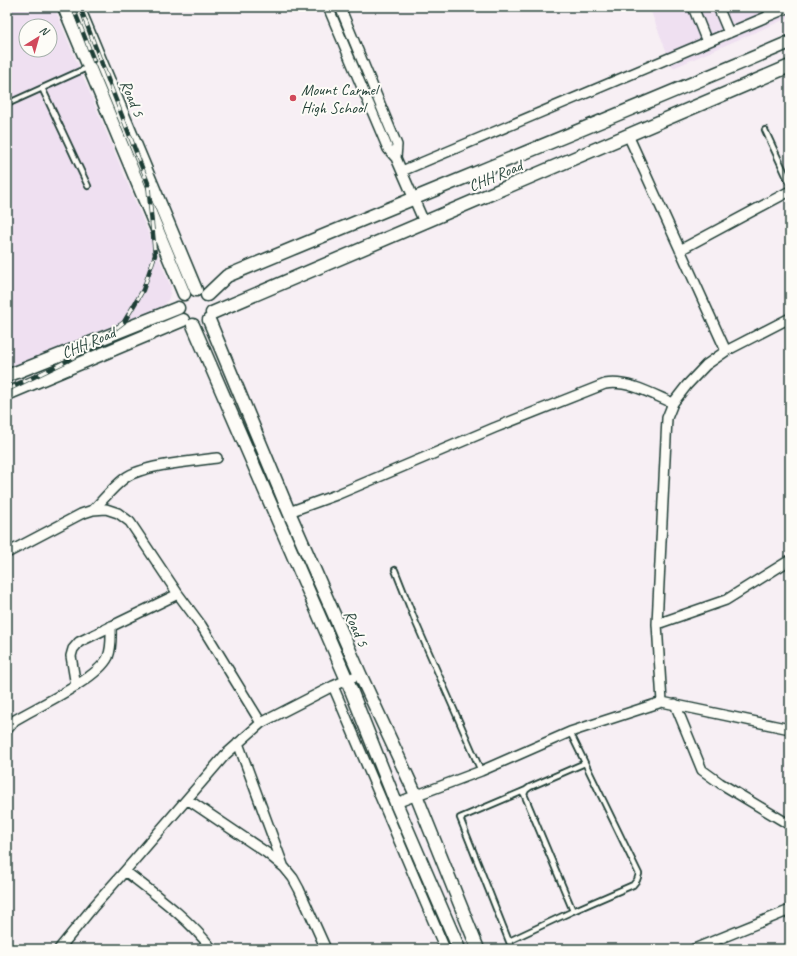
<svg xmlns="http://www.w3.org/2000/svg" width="797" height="956" font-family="Caveat,sans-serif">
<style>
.built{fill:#efe0f1;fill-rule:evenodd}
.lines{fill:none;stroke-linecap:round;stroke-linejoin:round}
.lane-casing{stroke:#1f3d34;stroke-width:8}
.street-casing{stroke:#1f3d34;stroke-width:12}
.secondary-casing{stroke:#1f3d34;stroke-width:15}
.lane{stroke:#fdfcf7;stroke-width:4.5}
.street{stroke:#fdfcf7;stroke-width:9}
.secondary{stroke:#fdfcf7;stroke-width:12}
.rail-casing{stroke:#1f3d34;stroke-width:4.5}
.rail{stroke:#fdfcf7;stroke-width:3;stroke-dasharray:9;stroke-linecap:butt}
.poi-dot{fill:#d1495b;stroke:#fdfcf7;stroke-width:1.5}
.labels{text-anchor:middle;stroke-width:4;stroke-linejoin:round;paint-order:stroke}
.poi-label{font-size:16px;fill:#1f3d34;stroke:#fdfcf7;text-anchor:start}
.street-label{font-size:16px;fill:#1f3d34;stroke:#fdfcf7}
</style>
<rect width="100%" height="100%" fill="#f7eff4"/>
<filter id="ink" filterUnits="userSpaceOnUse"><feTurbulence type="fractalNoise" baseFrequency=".025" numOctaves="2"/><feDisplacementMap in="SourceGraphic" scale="8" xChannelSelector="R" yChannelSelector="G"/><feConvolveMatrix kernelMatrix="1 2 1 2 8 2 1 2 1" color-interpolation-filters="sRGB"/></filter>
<g filter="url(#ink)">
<!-- built -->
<path class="built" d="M7,7H54L171,287L169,298L164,306L154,317L7,373ZM26,26H50V50H26Z
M649,7H790V17L673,68Z"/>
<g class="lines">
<defs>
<path id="lane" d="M765,7L769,16
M42,88L88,186
M7,104L89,67
M765,130L790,184
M395,570L416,623L481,771
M573,911L524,794L526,790L530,787L585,763
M509,941L573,911L633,885L637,880L639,874L570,732
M512,949L460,818L526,790"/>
<path id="street" d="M328,7L388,149L396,158L424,222
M340,7L397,145L396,158
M693,7L707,42
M718,7L729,33
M628,135L726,351
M402,171L790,7
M680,250L790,191
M93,510C103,500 113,487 125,478C143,465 194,461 217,458
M289,512L336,495L494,428L605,384C628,380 652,394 673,403
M7,553L81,514L93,510L106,509L118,513L130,522L178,594L201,625L261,723
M657,624L726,600L790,560
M76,686L71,656L73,649L79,642L178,594
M333,686L445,949
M662,702L657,624L667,418L673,403L687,385L706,365L726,351L790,318
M675,704L702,770L720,783L790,825
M7,730L15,720L22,716C43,704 98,678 108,657C112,647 111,637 111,626
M238,743L283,865
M187,799L267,853L284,867L293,878L299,889L326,949
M396,803L481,771L570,732L662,702L790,729
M125,871C157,896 187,917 212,949
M59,949L94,906L125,871L225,755L261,723L333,686L360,674
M694,949L790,910"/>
<path id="secondary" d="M64,7L184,294
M78,7L196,290
M207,295L227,276C415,197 603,122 790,42
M212,313L790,66
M209,320L289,512L360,674L416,795L478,949
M193,325L347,680L396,803L459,949
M7,376L178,308
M7,394L183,320"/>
</defs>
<!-- lane casing -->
<use href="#lane" class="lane-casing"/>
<!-- street casing -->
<use href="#street" class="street-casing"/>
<!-- secondary casing -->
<use href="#secondary" class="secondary-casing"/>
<!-- lane -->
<use href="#lane" class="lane"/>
<!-- street -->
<use href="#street" class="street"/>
<!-- secondary -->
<use href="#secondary" class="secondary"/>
<defs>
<path id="rail" d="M73,7L94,61
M7,390L67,361L91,347L124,322L143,290L155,255L148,183L80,7"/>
</defs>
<!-- rail casing -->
<use href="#rail" class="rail-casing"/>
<!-- rail -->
<use href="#rail" class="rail"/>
</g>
</g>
<!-- markers -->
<circle class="poi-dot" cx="293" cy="98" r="4"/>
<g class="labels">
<!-- poi labels -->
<g class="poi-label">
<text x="301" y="95">Mount Carmel<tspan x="301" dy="18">High School</tspan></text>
</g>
<!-- street labels -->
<g class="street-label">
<text transform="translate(133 98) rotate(67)" y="6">Road 5</text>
<text transform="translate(495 175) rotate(-23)" y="6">CHH Road</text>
<text transform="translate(88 342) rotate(-23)" y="6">CHH Road</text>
<text transform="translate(357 628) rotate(66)" y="6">Road 5</text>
</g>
</g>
<!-- margin -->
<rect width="797" height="956" fill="none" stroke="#fdfcf7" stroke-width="24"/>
<rect x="12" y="12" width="773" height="932" fill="none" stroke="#1f3d34" stroke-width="1.5" filter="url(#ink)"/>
<!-- north arrow -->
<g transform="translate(38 38) rotate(37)"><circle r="19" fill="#fdfcf7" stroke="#a4b0a9"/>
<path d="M0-3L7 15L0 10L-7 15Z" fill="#d1495b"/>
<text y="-6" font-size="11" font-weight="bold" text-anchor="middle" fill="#1f3d34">N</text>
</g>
</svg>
